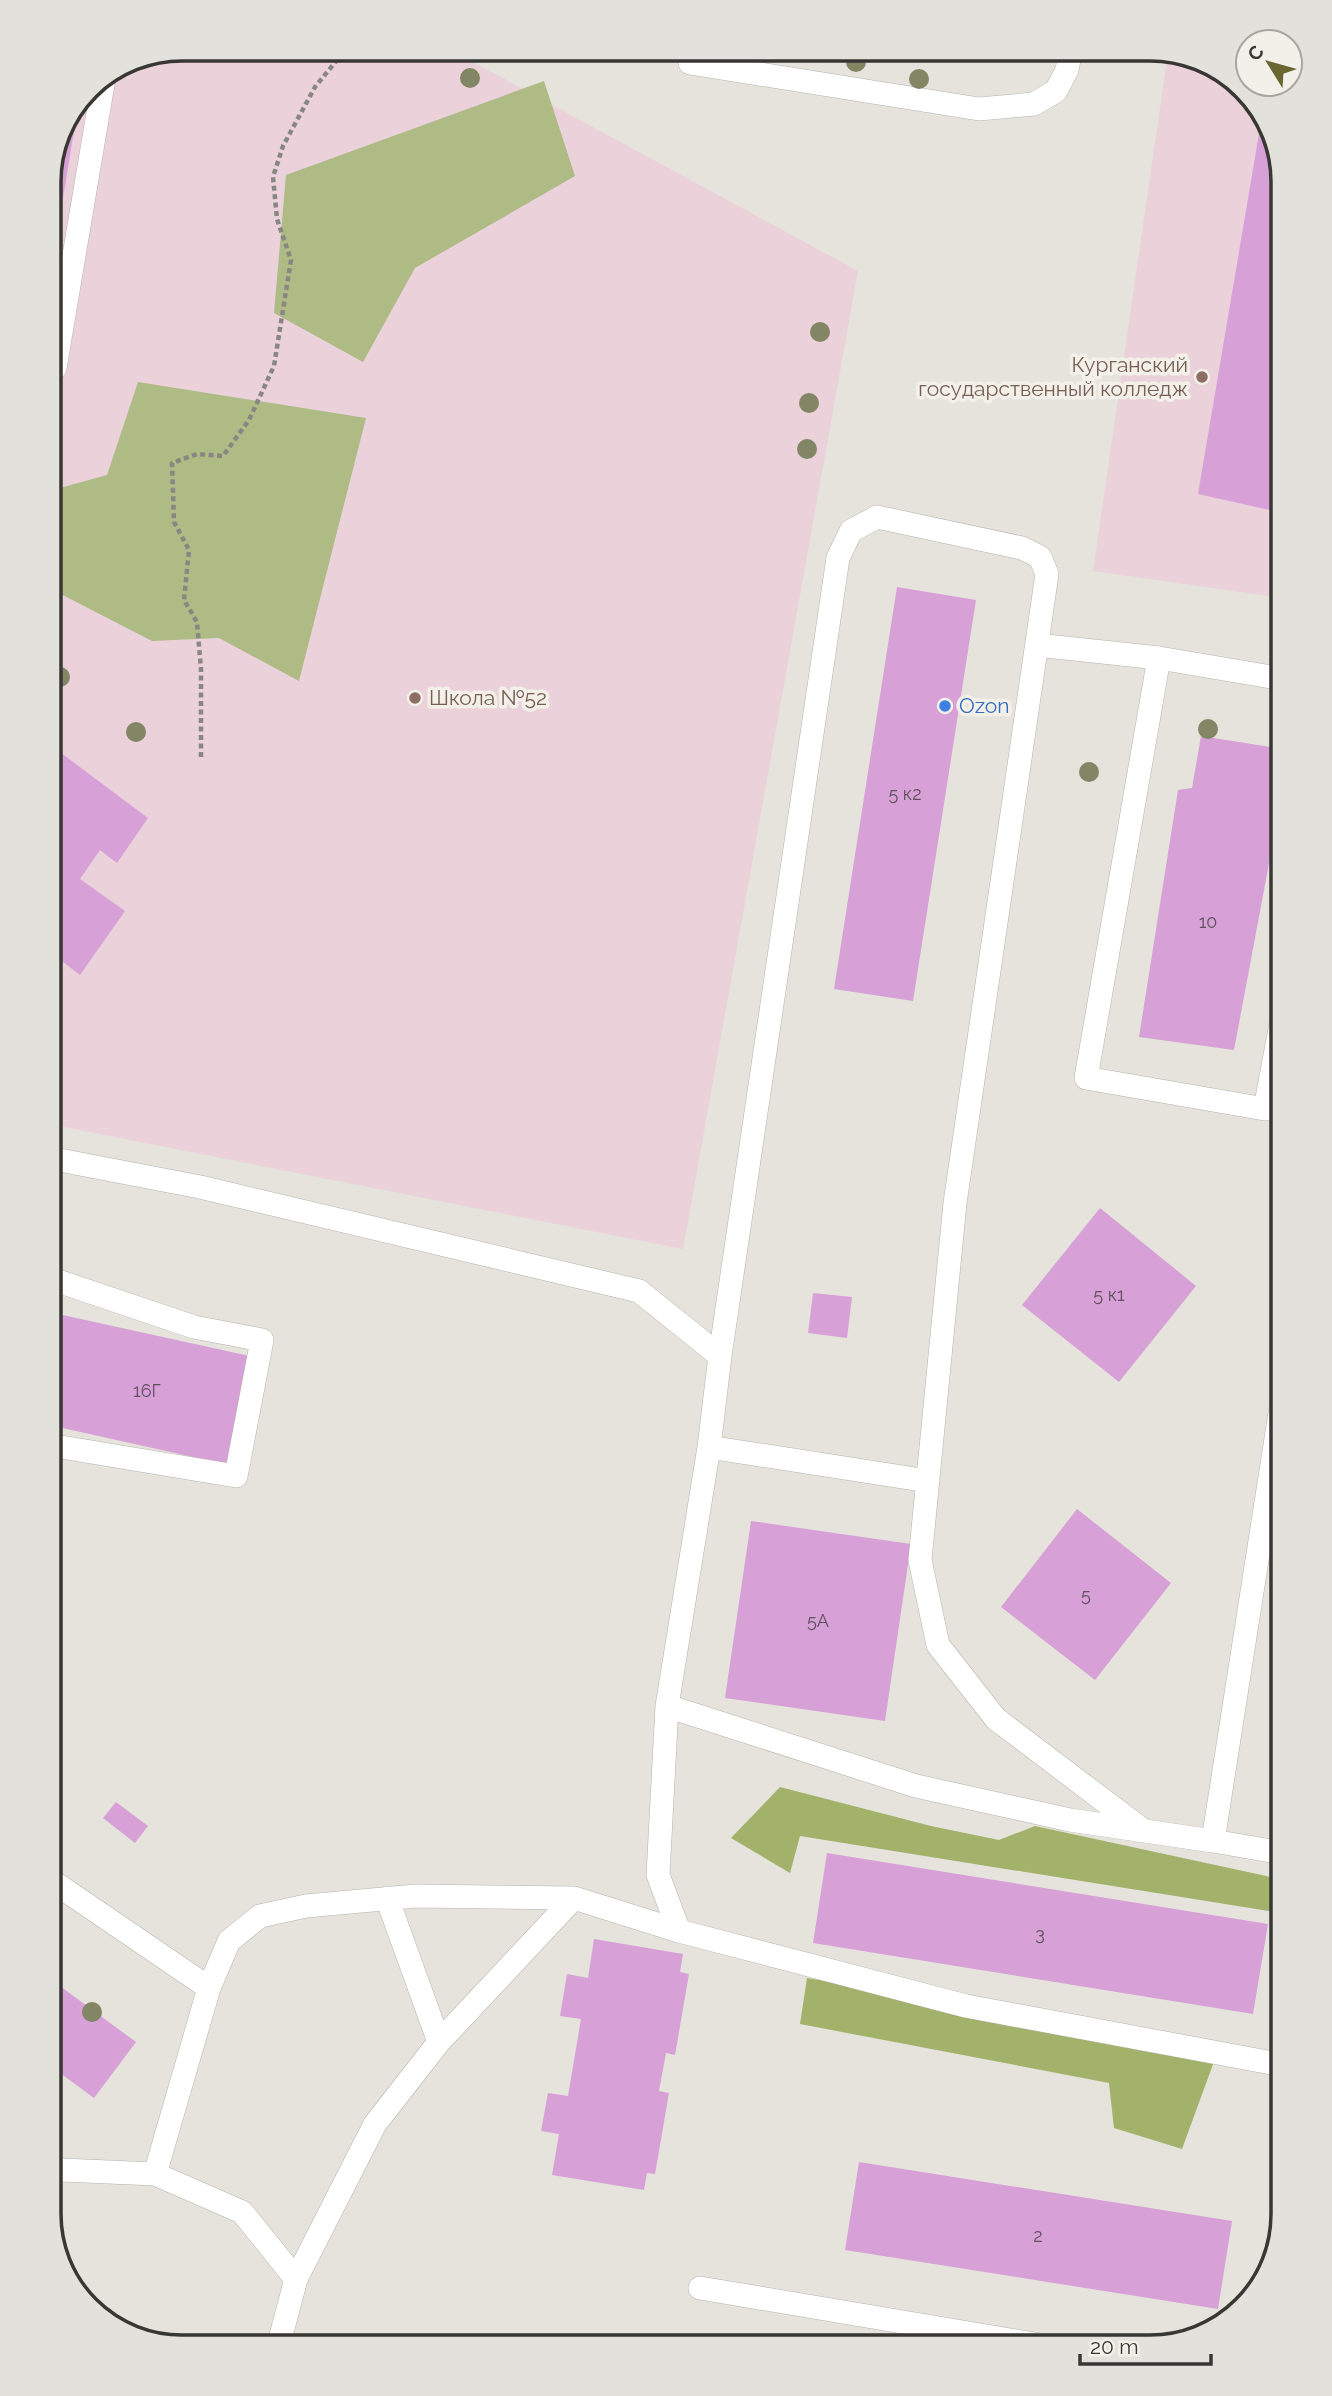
<svg xmlns="http://www.w3.org/2000/svg" width="1332" height="2396" font-family="Raleway,sans-serif">
<style>
.education{fill:#ead1da}
.green{fill:#aebb85}
.forest{fill:#a2b26a}
.building{fill:#d7a0d7}
.lines{fill:none;stroke-linecap:round;stroke-linejoin:round}
.lane-casing{stroke:#b5b3ac;stroke-width:24}
.path{stroke:#888782;stroke-width:4.5;stroke-dasharray:5 3.5;stroke-linecap:butt}
.lane{stroke:#fff;stroke-width:23}
.tree{fill:#828664}
.education-dot{fill:#8d6e63;stroke:#f2f0e9;stroke-width:2.5}
.shop-dot{fill:#3f7fe0;stroke:#f2f0e9;stroke-width:2.5}
.labels{text-anchor:middle;stroke-width:7;stroke-linejoin:round;paint-order:stroke}
.number-label{font-size:18px;fill:#60515d}
.education-label{font-size:21px;fill:#785e54;stroke:#f2f0e9;text-anchor:end}
.shop-label{font-size:21px;fill:#366cbe;stroke:#f2f0e9;text-anchor:start}
.rim{fill:none;stroke:#383734;stroke-width:3.5}
</style>
<rect width="100%" height="100%" fill="#e5e3dc"/>
<!-- education -->
<path class="education" d="M182,49H449L858,271L683,1249L49,1124V174L88,88L132,59Z
M1168,53L1231,76L1273,131L1283,182V598L1093,571Z"/>
<!-- green -->
<path class="green" d="M544,81L575,176L415,268L363,362L274,313L286,175Z
M138,382L366,418L299,681L219,638L152,641L49,588V491L107,475Z"/>
<!-- forest -->
<path class="forest" d="M780,1787L931,1826L999,1840L1035,1826L1280,1879L1275,1912L800,1836L790,1873L731,1838Z
M807,1978L1219,2048L1182,2149L1114,2128L1109,2083L800,2024Z"/>
<!-- building -->
<path class="building" d="M753,49H810L808,59Z
M77,113L51,271H49V174Z
M1262,116L1273,131L1283,182V513L1198,494Z
M897,587L976,600L913,1001L834,989Z
M1201,736L1283,749V806L1280,805L1234,1050L1139,1037L1178,790L1192,788Z
M49,744L148,818L117,863L100,850L80,879L125,911L80,975L49,951Z
M1100,1208L1196,1286L1119,1382L1022,1305Z
M813,1293L852,1297L847,1338L808,1333Z
M49,1312L254,1357L229,1465L49,1425Z
M1077,1509L1171,1583L1095,1680L1001,1607Z
M751,1521L911,1544L885,1721L725,1698Z
M1282,1754L1283,1755V1779H1278Z
M116,1802L148,1826L135,1843L103,1818Z
M827,1853L1268,1924L1253,2014L813,1943Z
M594,1939L683,1954L680,1972L689,1974L675,2055L666,2053L659,2091L669,2093L655,2174L647,2173L644,2190L552,2175L559,2134L541,2131L548,2093L568,2096L581,2019L560,2016L567,1974L588,1978Z
M49,1978L136,2042L94,2098L49,2065Z
M859,2162L1232,2221L1218,2309L845,2250Z
M340,2334L405,2345L404,2347H338Z"/>
<g class="lines">
<defs>
<path id="lane" d="M691,49L690,63L979,109L1034,104L1056,91L1067,70L1071,49
M55,368L104,78
M1037,645L1159,658
M1283,1013L1265,1109L1086,1078L1159,658L1283,679
M49,1158L200,1187L639,1291L720,1356L709,1447L667,1706L658,1875L679,1931L966,2006L1283,2065
M720,1356L838,558L851,531L877,517L1022,548L1040,557L1047,574L955,1203L920,1560L938,1645L996,1719L1144,1831
M49,1445L236,1476L262,1340L194,1327L49,1278
M709,1447L928,1481
M667,1706L916,1786L1070,1820L1213,1841
M1283,1853L1213,1841L1283,1394
M49,1879L209,1988
M387,1898L439,2042
M49,2166L62,2170L155,2174L242,2212L296,2279L278,2347
M155,2174L209,1988L229,1941L260,1916L306,1906L416,1896L574,1898L679,1931
M296,2279L375,2124L439,2042L574,1898
M700,2288L1052,2347"/>
</defs>
<!-- lane casing -->
<use href="#lane" class="lane-casing"/>
<!-- path -->
<path class="path" d="M201,757V669L197,622L184,600L189,550L174,522L172,463L197,454L223,456L249,420L274,366L291,260L277,219L273,177L283,146L315,87L346,49"/>
<!-- lane -->
<use href="#lane" class="lane"/>
</g>
<!-- trees -->
<g class="tree">
<circle cx="856" cy="62" r="10"/>
<circle cx="470" cy="78" r="10"/>
<circle cx="919" cy="79" r="10"/>
<circle cx="820" cy="332" r="10"/>
<circle cx="809" cy="403" r="10"/>
<circle cx="807" cy="449" r="10"/>
<circle cx="60" cy="677" r="10"/>
<circle cx="1208" cy="729" r="10"/>
<circle cx="136" cy="732" r="10"/>
<circle cx="1089" cy="772" r="10"/>
<circle cx="92" cy="2012" r="10"/>
</g>
<!-- markers -->
<g class="education-dot">
<circle cx="1202" cy="377" r="7"/>
<circle cx="415" cy="698" r="7"/>
</g>
<circle class="shop-dot" cx="945" cy="706" r="7"/>
<g class="labels">
<!-- number labels -->
<g class="number-label">
<text x="905" y="800">5 к2</text>
<text x="1208" y="928">10</text>
<text x="1109" y="1301">5 к1</text>
<text x="147" y="1397">16Г</text>
<text x="1086" y="1601">5</text>
<text x="818" y="1627">5А</text>
<text x="1040" y="1940">3</text>
<text x="1038" y="2242">2</text>
</g>
<!-- education labels -->
<g class="education-label">
<text x="1188" y="372">Курганский<tspan x="1188" dy="24">государственный колледж</tspan></text>
<text x="429" y="705" text-anchor="start">Школа №52</text>
</g>
<!-- shop labels -->
<g class="shop-label">
<text x="959" y="713">Ozon</text>
</g>
</g>
<!-- crop -->
<path d="M0 0H1332V2396H0ZM182 61H1150A121 121 0 0 1 1271 182V2214A121 121 0 0 1 1150 2335H182A121 121 0 0 1 61 2214V182A121 121 0 0 1 182 61Z" fill="#e3e1db" fill-rule="evenodd"/>
<path class="rim" d="M182 61H1150A121 121 0 0 1 1271 182V2214A121 121 0 0 1 1150 2335H182A121 121 0 0 1 61 2214V182A121 121 0 0 1 182 61Z"/>
<!-- north arrow -->
<g transform="translate(1269 63) rotate(307)"><circle r="33" fill="#f2f0e9" stroke="#a8a6a1" stroke-width="2"/>
<path d="M0-5L12 26L0 18L-12 26Z" fill="#6a6531"/>
<text y="-10" font-size="19" font-weight="bold" text-anchor="middle" fill="#383734">С</text>
</g>
<!-- scale -->
<path d="M1080 2354v10h131v-10" fill="none" stroke="#383734" stroke-width="3.5"/>
<text x="1090" y="2354" font-size="21" fill="#383734" stroke="#f2f0e9" stroke-width="5" paint-order="stroke">20 m</text>
</svg>
